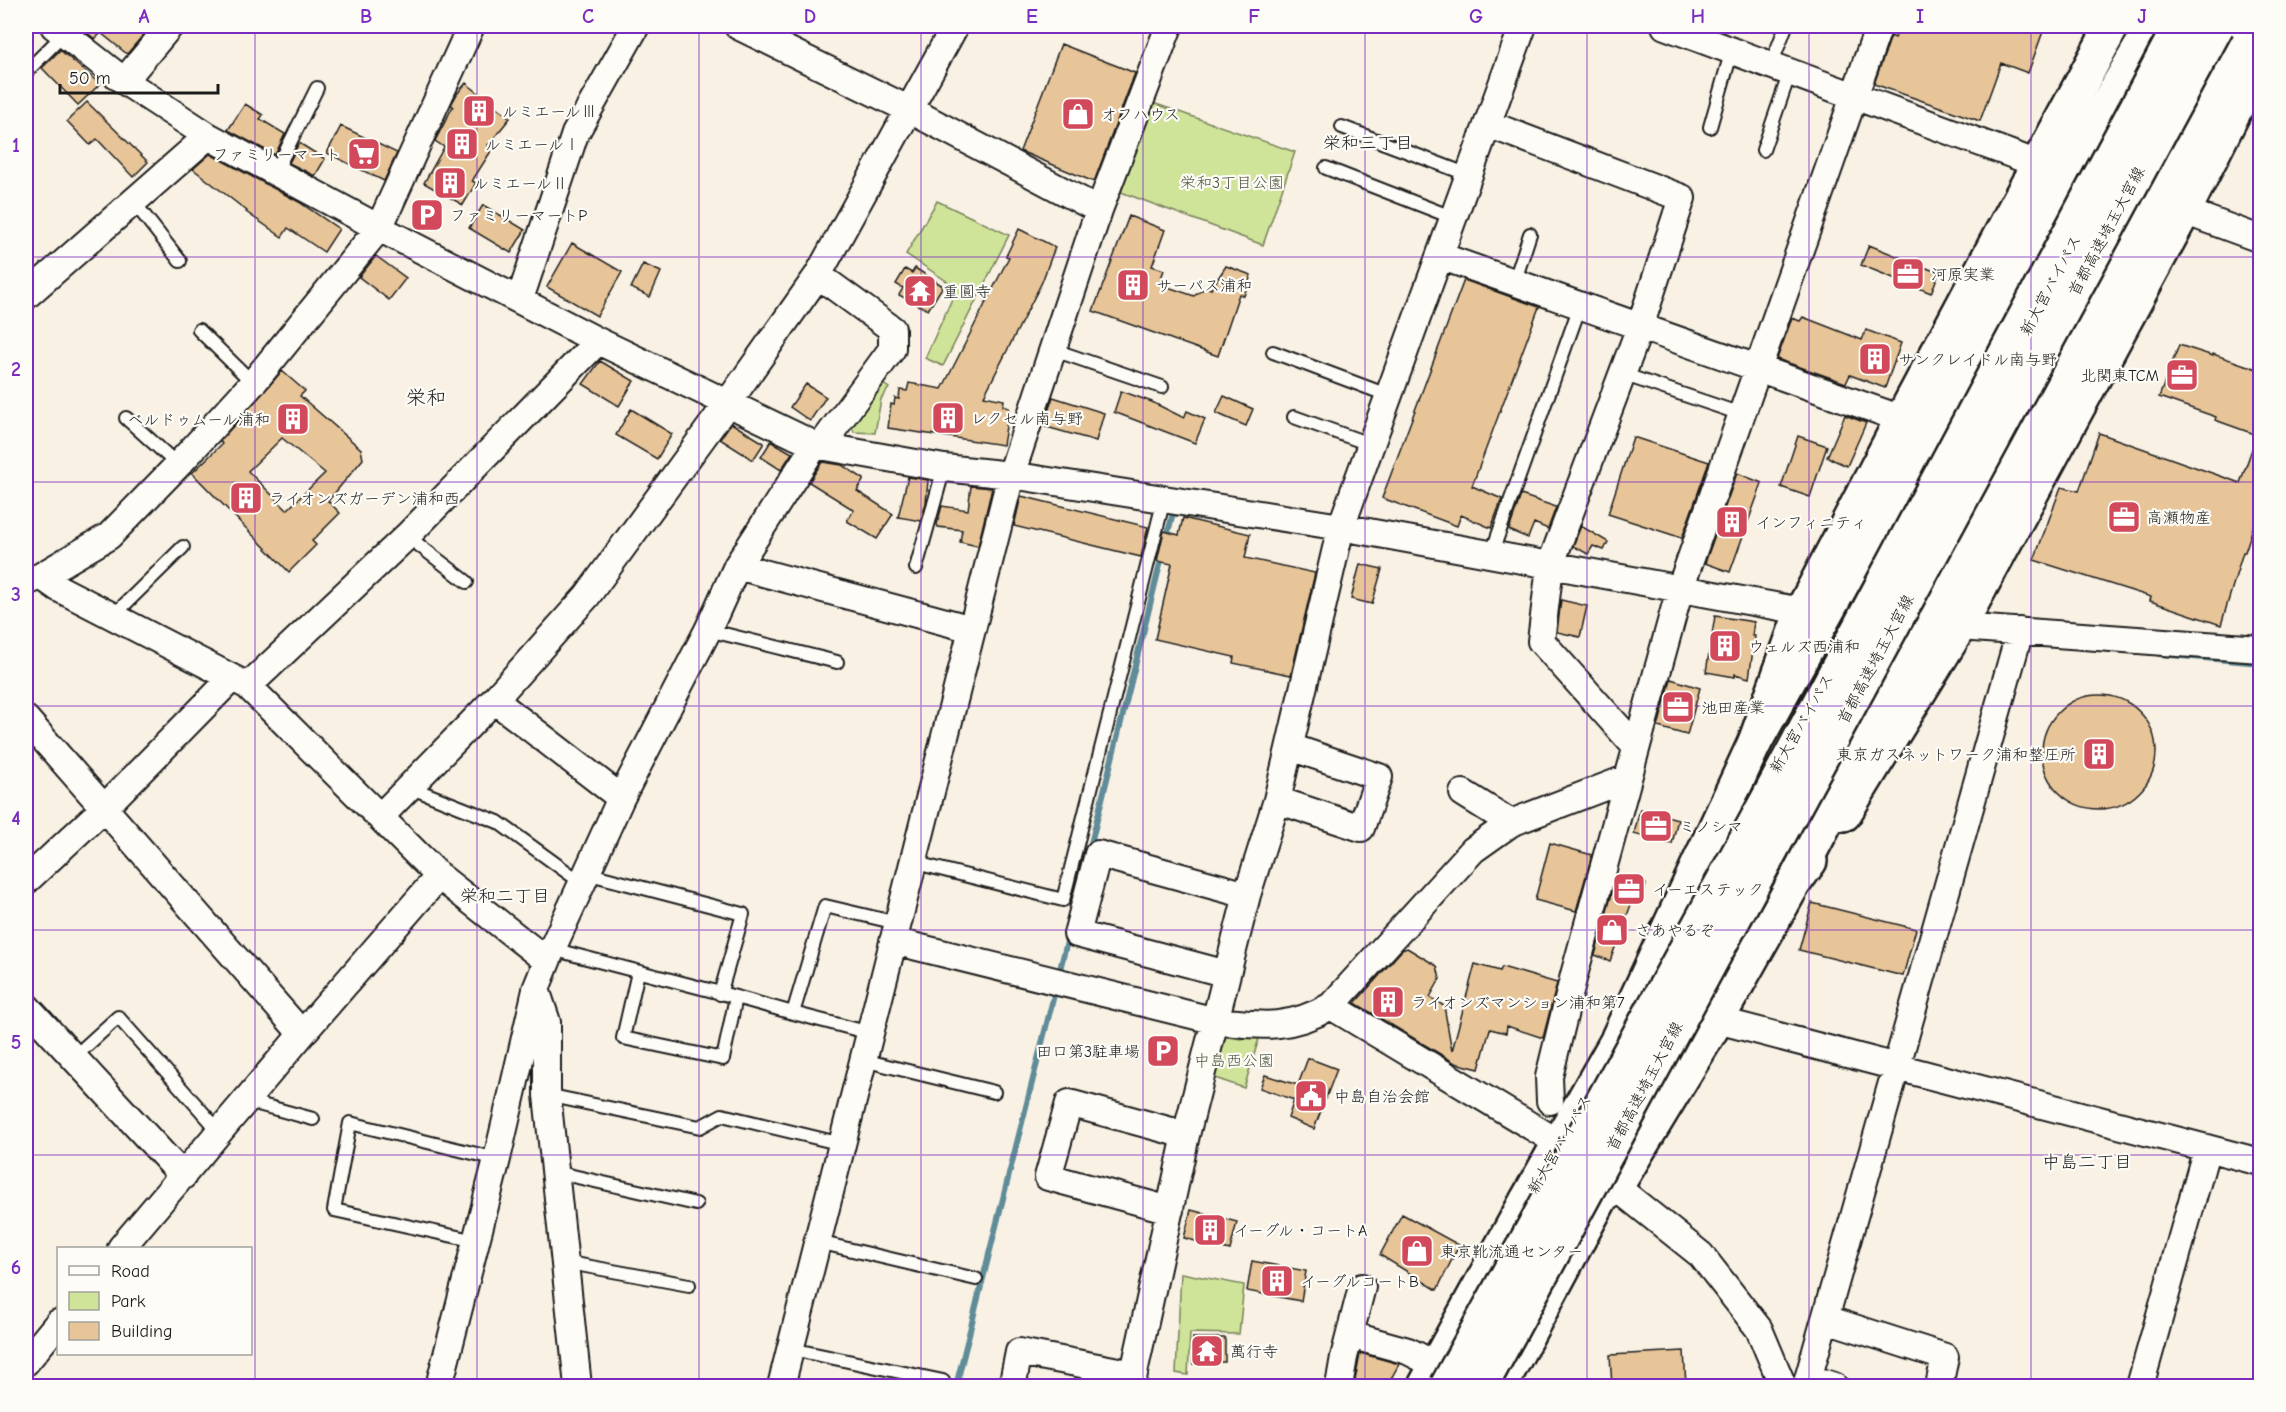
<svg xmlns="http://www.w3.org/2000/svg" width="2286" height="1412" font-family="'Comic Neue','Klee One',sans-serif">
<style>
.green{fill:#cfe499;stroke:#76805a;stroke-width:1.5}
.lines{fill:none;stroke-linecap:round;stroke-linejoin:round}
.stream{stroke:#5f8c98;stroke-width:6}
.building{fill:#e7c599;stroke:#1c1c1c;stroke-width:1.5;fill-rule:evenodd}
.service-casing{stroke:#1c1c1c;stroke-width:16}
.minor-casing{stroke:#1c1c1c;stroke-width:30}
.trunk-casing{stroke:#1c1c1c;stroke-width:38}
.motorway-casing{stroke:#1c1c1c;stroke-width:38}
.service{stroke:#fdfcf7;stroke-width:12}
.minor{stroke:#fdfcf7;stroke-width:26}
.trunk{stroke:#fdfcf7;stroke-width:33}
.motorway{stroke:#fdfcf7;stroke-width:33}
.motorway-bridge-casing{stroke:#1c1c1c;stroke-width:38;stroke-linecap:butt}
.motorway-bridge{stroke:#fdfcf7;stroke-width:33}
.grid{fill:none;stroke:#7b2cbf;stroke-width:1.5;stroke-opacity:0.55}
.labels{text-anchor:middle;stroke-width:4.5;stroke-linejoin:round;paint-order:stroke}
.poi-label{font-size:16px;fill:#1c1c1c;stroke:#fdfcf7;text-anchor:start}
.park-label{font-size:16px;fill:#525842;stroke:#fdfcf7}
.street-label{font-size:16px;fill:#1c1c1c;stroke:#fdfcf7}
.neighbourhood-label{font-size:18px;fill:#1c1c1c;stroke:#fdfcf7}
.quarter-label{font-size:20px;fill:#1c1c1c;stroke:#fdfcf7}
.neatline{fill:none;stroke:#7b2cbf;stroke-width:2}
.grid-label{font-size:20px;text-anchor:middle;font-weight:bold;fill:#7b2cbf}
</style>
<rect width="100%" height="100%" fill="#f9f1e4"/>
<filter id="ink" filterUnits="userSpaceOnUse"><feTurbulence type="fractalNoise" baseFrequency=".0167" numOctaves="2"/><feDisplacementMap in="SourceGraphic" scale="12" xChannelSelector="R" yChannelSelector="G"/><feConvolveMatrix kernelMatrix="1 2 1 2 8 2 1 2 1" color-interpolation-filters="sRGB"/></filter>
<g filter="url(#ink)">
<!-- green -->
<path class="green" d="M1153,103L1295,152L1263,245L1121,192Z
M937,201L1009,235L943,366L925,358L957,288L906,254Z
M880,382L889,388L881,399L875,433L854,432L850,423Z
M1260,1035L1244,1088L1212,1077L1222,1036L1241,1039Z
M1181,1273L1244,1285L1239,1334L1190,1333L1188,1375L1176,1373Z"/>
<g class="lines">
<!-- stream -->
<path class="stream" d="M1166,540L1173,513L1177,514
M2159,654L2260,663
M1089,852L1162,556
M1058,977L1069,934
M956,1386L1056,987"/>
</g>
<!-- building -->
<path class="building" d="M85,26H136L145,33L127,54L101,33L95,39L82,29Z
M1900,26H2045L2028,73L2001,63L1980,121L1874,84L1891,36L1895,38Z
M1061,44L1135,73L1094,182L1020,151Z
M60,50L100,84L78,105L42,68Z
M466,83L510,118L488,145L493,148L472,181L476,183L463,205L424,183L444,147L435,141L453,106L451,105L457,94Z
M87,102L148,162L133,177L97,139L90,145L67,121Z
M245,104L263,115L260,119L285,134L275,155L228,130Z
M341,126L397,153L384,181L327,153Z
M299,143L325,159L315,176L289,163Z
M210,154L299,202L339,229L324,252L288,228L282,237L246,212L247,211L193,169Z
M483,205L525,230L511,253L469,228Z
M1129,216L1165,230L1152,266L1164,270L1159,284L1194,296L1206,287L1211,289L1226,266L1251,275L1244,296L1239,294L1218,356L1093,311Z
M1019,229L1055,247L1042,282L984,396L1004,400L1003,406L1009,408L1003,445L888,428L891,404L894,405L895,398L899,399L900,390L907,391L909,383L942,389L1009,257L1006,256Z
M572,243L622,272L597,316L547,287Z
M1869,245L1939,273L1931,293L1861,265Z
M376,256L406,278L389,300L359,277Z
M643,264L661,272L650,297L631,288Z
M915,268L943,286L928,310L899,295L903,288L896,284L905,269L912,273Z
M1464,280L1539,307L1472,486L1502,499L1491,528L1461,515L1457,526L1382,498Z
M1803,317L1862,340L1866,330L1901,343L1885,388L1850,375L1846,383L1777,359L1792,318L1800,321Z
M2179,345L2213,356V354L2260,370V506L2245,552H2243L2221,625L2150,601L2151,597L2034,560L2061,487L2079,491L2099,433L2240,483L2257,435L2215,420L2216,417L2159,397Z
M600,361L634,381L619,406L583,384Z
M282,371L305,391L300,396L361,449L363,459L328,501L340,513L312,541L316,545L289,572L192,473L222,444L220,441ZM282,438L325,473L287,510L248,471Z
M806,384L826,397L810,421L790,407Z
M1121,391L1152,402L1184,418L1187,411L1205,419L1195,443L1114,412Z
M1224,396L1253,409L1246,426L1216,413Z
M1053,397L1104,413L1096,441L1043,426Z
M631,409L672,434L657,459L616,435Z
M1845,415L1866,423L1847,466L1827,457Z
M731,423L764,443L753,460L720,439Z
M1798,436L1827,446L1810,497L1781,487Z
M1633,437L1709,462L1682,538L1608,514Z
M771,441L792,453L781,470L761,457Z
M822,462L842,465L864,479L857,491L893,514L877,539L847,521L854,510L809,482Z
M1737,473L1762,483L1730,572L1705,563Z
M908,477L928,480L926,503L921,521L898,517Z
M971,486L992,488L978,546L960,542L962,530L938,527L937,524L942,506L968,510Z
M1521,495L1556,507L1548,529L1534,523L1528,538L1509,530Z
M1021,496L1148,527L1141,557L1014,526Z
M1183,518L1250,534L1245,558L1315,573L1291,675L1233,663L1234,657L1155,639L1172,564L1157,561L1164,531L1179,535Z
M1581,526L1608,542L1604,550L1593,546L1588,554L1573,546Z
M1360,564L1382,569L1372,604L1351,599Z
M1561,600L1587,606L1580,637L1557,632Z
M1715,616L1754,622L1752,636H1755L1749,678L1735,674V677L1706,672Z
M1671,679L1700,688L1687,735L1658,727Z
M2042 752a57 57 0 1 1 114 0a57 57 0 1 1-114 0Z
M1640,809L1678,819L1672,844L1634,834Z
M1550,843L1592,855L1576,911L1535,900Z
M1617,875L1646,884L1642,904L1632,902L1610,961L1595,955Z
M1812,903L1916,929L1903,976L1799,950Z
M1407,948L1437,966L1440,979L1430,997L1444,1006L1452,1051L1475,964L1500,971L1502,967L1557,983L1543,1038L1507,1026L1506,1033L1490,1029L1479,1069L1455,1063L1355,1003L1402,950Z
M1308,1058L1337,1069L1314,1129L1288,1118L1294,1100L1260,1088L1265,1075L1298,1085Z
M1191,1210L1237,1222L1230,1250L1184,1238Z
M1402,1214L1459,1245L1437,1290L1380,1255Z
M1252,1261L1306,1271L1301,1301L1247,1291Z
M1193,1338H1225V1362H1217V1364H1193Z
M1684,1351L1686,1386H1612L1610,1355Z
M1360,1353L1399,1364L1387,1386H1354Z"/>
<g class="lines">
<defs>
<path id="service" d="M1771,65L1786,26
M26,72L65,33
M1342,127L1469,175
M1710,127L1732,50
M1763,150L1790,72
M1326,168L1454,218
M275,173L317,88
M133,201L180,261
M1514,283L1530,234
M199,330L253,383
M1054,350L1162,387
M1273,352L1390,396
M1622,374L1741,414
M1294,417L1372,445
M126,418L178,465
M407,536L467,582
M1491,555L1580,306
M916,568L944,468
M113,616L183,547
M708,630L837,662
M409,787L498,822L582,883
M912,862L1063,900L1164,499
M586,873L743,914L720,994
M552,949L736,997L723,1059L623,1038L638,972
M736,997L793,1013
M870,1033L793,1013L825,906L897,923
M73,1058L118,1017L220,1132
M863,1060L994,1092
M547,1095L700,1127L722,1115L842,1144
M247,1101L313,1119
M555,1172L696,1204
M476,1241L334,1210L350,1123L497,1159
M818,1242L976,1279
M564,1262L689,1285
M791,1349L943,1381"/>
<path id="minor" d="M54,26L124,81L208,136L379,228L598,341L815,445L944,468L1011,475L1341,527L1802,611
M738,26L910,110L1099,210
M1665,26L2038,164
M124,81L170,26
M1488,124L1682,198L1640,327L1550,566L1541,641L1636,747
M2184,211L2260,239
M1440,256L1902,419
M818,275L892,329V349L821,446
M26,296L208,136
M520,299L575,134L636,26
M737,566L972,629
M41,576L58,588L248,686L439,876L302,1034L121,1248
M29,581L41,576L109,536L178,465L253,383L379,228L471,26
M1959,627L2260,649
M248,686L407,536L598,341
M494,700L621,798
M26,719L302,1034
M1463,793L1511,823
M1277,800L1361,828L1379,777L1290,747
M380,817L494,700L587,596L727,404L818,275L955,26
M439,876L547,961
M26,881L103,809L232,678
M893,941L1216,1021C1262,1026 1289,1030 1331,1006L1473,850L1511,823L1628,778
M1227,974L1077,934L1098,854L1247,895
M26,1006L183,1176
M1331,1006L1559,1143
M1717,1020L2260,1162
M1550,1101L1549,1077L1574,975L1680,589L1879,26
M1616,1187L1701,1255L1759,1329L1783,1386
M1170,1210L1048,1177L1069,1103L1186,1135
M1826,1319L1945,1357L1939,1386
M1350,1335L1408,1351L1436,1365
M26,1362L58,1323
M1014,1377L1019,1352L1134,1374
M1809,1378L1834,1386
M439,1386L497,1159L536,990
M578,1386L547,1095V1022L536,989L552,949L621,798L708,630L737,566L815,445
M781,1386L1011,475L1099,210L1169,26
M1131,1386L1186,1135L1247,895L1277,800L1341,527L1523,26
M1339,1386L1344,1357L1362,1287
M1806,1386L2020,631
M2140,1386L2207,1148"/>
<path id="trunk" d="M1844,814L1959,627L2184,211L2260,60
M1618,1038L1755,742L1802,611L1902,419L2112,26
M1614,1190L1717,1020L1794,883L1810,861
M1425,1386L1527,1200L1630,1018
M1500,1386L1618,1166"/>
<path id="motorway" d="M1755,742L2106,106L2153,26
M1794,883L1918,644L2247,26"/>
</defs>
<!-- service casing -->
<use href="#service" class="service-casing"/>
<!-- minor casing -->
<use href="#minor" class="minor-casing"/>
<!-- trunk casing -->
<use href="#trunk" class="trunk-casing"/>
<!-- motorway casing -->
<use href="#motorway" class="motorway-casing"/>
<!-- service -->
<use href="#service" class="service"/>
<!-- minor -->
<use href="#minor" class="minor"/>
<!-- trunk -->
<use href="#trunk" class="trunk"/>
<!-- motorway -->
<use href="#motorway" class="motorway"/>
<defs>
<path id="motorway-bridge" d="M1447,1386L1768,799L2180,26
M1481,1386L2217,26"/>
</defs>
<!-- motorway-bridge casing -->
<use href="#motorway-bridge" class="motorway-bridge-casing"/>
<!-- motorway-bridge -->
<use href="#motorway-bridge" class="motorway-bridge"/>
</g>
</g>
<!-- grid -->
<path class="grid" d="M255,26V1386M477,26V1386M699,26V1386M921,26V1386M1143,26V1386M1365,26V1386M1587,26V1386M1809,26V1386M2031,26V1386M26,257H2260M26,482H2260M26,706H2260M26,930H2260M26,1155H2260"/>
<!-- icons -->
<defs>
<symbol id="building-square" viewBox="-11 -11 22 22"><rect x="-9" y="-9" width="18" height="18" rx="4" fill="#d1495b" stroke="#fdfcf7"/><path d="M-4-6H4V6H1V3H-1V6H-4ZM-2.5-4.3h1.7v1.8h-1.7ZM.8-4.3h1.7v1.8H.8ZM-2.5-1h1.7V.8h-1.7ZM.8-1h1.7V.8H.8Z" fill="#fff"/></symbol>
<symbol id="shop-square" viewBox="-11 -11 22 22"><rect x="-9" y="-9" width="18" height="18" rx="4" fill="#d1495b" stroke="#fdfcf7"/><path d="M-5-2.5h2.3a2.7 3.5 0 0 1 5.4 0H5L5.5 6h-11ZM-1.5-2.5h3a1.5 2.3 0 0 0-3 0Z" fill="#fff"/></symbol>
<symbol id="supermarket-square" viewBox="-11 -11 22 22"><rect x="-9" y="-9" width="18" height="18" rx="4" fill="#d1495b" stroke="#fdfcf7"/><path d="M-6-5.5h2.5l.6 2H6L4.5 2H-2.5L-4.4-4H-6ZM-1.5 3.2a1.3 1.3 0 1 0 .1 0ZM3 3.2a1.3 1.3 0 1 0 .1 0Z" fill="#fff"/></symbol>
<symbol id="parking-square" viewBox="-11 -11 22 22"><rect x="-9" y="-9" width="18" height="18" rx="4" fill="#d1495b" stroke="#fdfcf7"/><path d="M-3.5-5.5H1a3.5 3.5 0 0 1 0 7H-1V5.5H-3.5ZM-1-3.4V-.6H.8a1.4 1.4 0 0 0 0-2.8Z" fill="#fff"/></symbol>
<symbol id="office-square" viewBox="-11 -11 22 22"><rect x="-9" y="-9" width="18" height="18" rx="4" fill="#d1495b" stroke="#fdfcf7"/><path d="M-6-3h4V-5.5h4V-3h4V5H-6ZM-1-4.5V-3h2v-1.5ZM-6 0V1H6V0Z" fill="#fff"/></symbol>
<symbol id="temple-square" viewBox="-11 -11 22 22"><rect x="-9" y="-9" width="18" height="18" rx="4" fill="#d1495b" stroke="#fdfcf7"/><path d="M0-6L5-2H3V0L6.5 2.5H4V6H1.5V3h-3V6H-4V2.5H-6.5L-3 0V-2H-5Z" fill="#fff"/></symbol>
<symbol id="civic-square" viewBox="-11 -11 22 22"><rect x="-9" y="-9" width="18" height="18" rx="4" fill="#d1495b" stroke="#fdfcf7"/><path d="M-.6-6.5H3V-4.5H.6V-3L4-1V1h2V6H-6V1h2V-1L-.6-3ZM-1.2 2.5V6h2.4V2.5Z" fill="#fff"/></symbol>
</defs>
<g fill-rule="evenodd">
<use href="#building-square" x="460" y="92" width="38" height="38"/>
<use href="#shop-square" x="1059" y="95" width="38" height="38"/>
<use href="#building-square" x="443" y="125" width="38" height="38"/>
<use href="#supermarket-square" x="345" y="135" width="38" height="38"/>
<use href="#building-square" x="431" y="164" width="38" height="38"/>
<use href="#parking-square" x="408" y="196" width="38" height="38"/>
<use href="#office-square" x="1889" y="255" width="38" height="38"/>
<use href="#building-square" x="1114" y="266" width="38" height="38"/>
<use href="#temple-square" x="901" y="272" width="38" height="38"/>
<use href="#building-square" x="1856" y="340" width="38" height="38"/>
<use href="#office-square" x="2163" y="356" width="38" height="38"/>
<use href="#building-square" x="929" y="399" width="38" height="38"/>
<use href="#building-square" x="274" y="400" width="38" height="38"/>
<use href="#building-square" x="227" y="479" width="38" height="38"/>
<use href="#office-square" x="2105" y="498" width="38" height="38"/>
<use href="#building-square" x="1713" y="503" width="38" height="38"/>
<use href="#building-square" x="1706" y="627" width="38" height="38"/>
<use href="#office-square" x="1659" y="688" width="38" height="38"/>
<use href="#building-square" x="2080" y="735" width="38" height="38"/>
<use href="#office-square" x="1637" y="807" width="38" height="38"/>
<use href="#office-square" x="1610" y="870" width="38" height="38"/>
<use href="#shop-square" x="1593" y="911" width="38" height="38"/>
<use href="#building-square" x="1369" y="983" width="38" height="38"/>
<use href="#parking-square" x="1144" y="1032" width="38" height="38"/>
<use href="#civic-square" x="1292" y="1077" width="38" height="38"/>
<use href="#building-square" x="1191" y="1211" width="38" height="38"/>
<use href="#shop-square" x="1398" y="1232" width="38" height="38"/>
<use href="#building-square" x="1258" y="1262" width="38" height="38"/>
<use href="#temple-square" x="1188" y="1332" width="38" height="38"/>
</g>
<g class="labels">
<!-- poi labels -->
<g class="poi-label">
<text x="502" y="117">ルミエールⅢ</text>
<text x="1101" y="120">オフハウス</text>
<text x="485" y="150">ルミエールⅠ</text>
<text x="341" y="160" text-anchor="end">ファミリーマート</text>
<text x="473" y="189">ルミエールⅡ</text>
<text x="450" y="221">ファミリーマートP</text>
<text x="1931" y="280">河原実業</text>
<text x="1156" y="291">サーパス浦和</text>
<text x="943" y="297">重圓寺</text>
<text x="1898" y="365">サンクレイドル南与野</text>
<text x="2159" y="381" text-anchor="end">北関東TCM</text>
<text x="971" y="424">レクセル南与野</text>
<text x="270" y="425" text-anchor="end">ベルドゥムール浦和</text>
<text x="269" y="504">ライオンズガーデン浦和西</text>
<text x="2147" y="523">高瀬物産</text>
<text x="1755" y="528">インフィニティ</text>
<text x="1748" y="652">ウェルズ西浦和</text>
<text x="1701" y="713">池田産業</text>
<text x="2076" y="760" text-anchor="end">東京ガスネットワーク浦和整圧所</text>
<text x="1679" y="832">ミノシマ</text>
<text x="1652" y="895">イーエステック</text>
<text x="1635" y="936">さあやるぞ</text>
<text x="1411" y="1008">ライオンズマンション浦和第7</text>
<text x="1140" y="1057" text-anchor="end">田口第3駐車場</text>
<text x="1334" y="1102">中島自治会館</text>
<text x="1233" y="1236">イーグル・コートA</text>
<text x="1440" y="1257">東京靴流通センター</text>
<text x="1300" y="1287">イーグルコートB</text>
<text x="1230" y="1357">萬行寺</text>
</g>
<!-- park labels -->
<g class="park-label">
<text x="1232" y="188">栄和3丁目公園</text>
<text x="1234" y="1066">中島西公園</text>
</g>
<!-- street labels -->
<g class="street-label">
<text transform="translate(2106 231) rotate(-62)" y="6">首都高速埼玉大宮線</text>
<text transform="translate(2050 285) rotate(-62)" y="6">新大宮バイパス</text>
<text transform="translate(1875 659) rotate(-62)" y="6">首都高速埼玉大宮線</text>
<text transform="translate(1801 723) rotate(-60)" y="6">新大宮バイパス</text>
<text transform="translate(1644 1086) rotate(-62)" y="6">首都高速埼玉大宮線</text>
<text transform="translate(1559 1144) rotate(-60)" y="6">新大宮バイパス</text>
</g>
<!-- neighbourhood labels -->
<g class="neighbourhood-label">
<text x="1368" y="149">栄和三丁目</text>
<text x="505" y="902">栄和二丁目</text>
<text x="2087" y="1168">中島二丁目</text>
</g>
<!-- quarter labels -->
<g class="quarter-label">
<text x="426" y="404">栄和</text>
</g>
</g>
<!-- margin -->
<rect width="2286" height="1412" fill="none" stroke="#fdfcf7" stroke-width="66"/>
<!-- legend -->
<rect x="57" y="1247" width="195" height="108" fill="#fdfcf7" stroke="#a3a29f" stroke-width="1.5"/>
<rect x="69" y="1266" width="30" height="9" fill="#fdfcf7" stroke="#a3a29f" stroke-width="1.5"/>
<text x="111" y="1277" font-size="18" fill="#1c1c1c">Road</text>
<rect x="69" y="1292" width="30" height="18" fill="#cfe499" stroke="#a3a29f" stroke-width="1.5"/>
<text x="111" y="1307" font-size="18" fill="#1c1c1c">Park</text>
<rect x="69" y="1322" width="30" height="18" fill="#e7c599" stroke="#a3a29f" stroke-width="1.5"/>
<text x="111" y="1337" font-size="18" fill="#1c1c1c">Building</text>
<!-- scale -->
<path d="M60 84v9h158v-9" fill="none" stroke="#1c1c1c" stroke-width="3"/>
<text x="69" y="84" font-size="18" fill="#1c1c1c" stroke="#fdfcf7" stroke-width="4.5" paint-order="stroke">50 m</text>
<rect x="33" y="33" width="2220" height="1346" class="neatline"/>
<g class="grid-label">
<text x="144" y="23">A</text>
<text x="366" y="23">B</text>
<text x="588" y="23">C</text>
<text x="810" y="23">D</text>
<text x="1032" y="23">E</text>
<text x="1254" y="23">F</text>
<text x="1476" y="23">G</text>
<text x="1698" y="23">H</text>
<text x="1920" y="23">I</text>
<text x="2142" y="23">J</text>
<text x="16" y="152">1</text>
<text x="16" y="376">2</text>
<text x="16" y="601">3</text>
<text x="16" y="825">4</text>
<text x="16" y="1049">5</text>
<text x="16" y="1274">6</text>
</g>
</svg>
